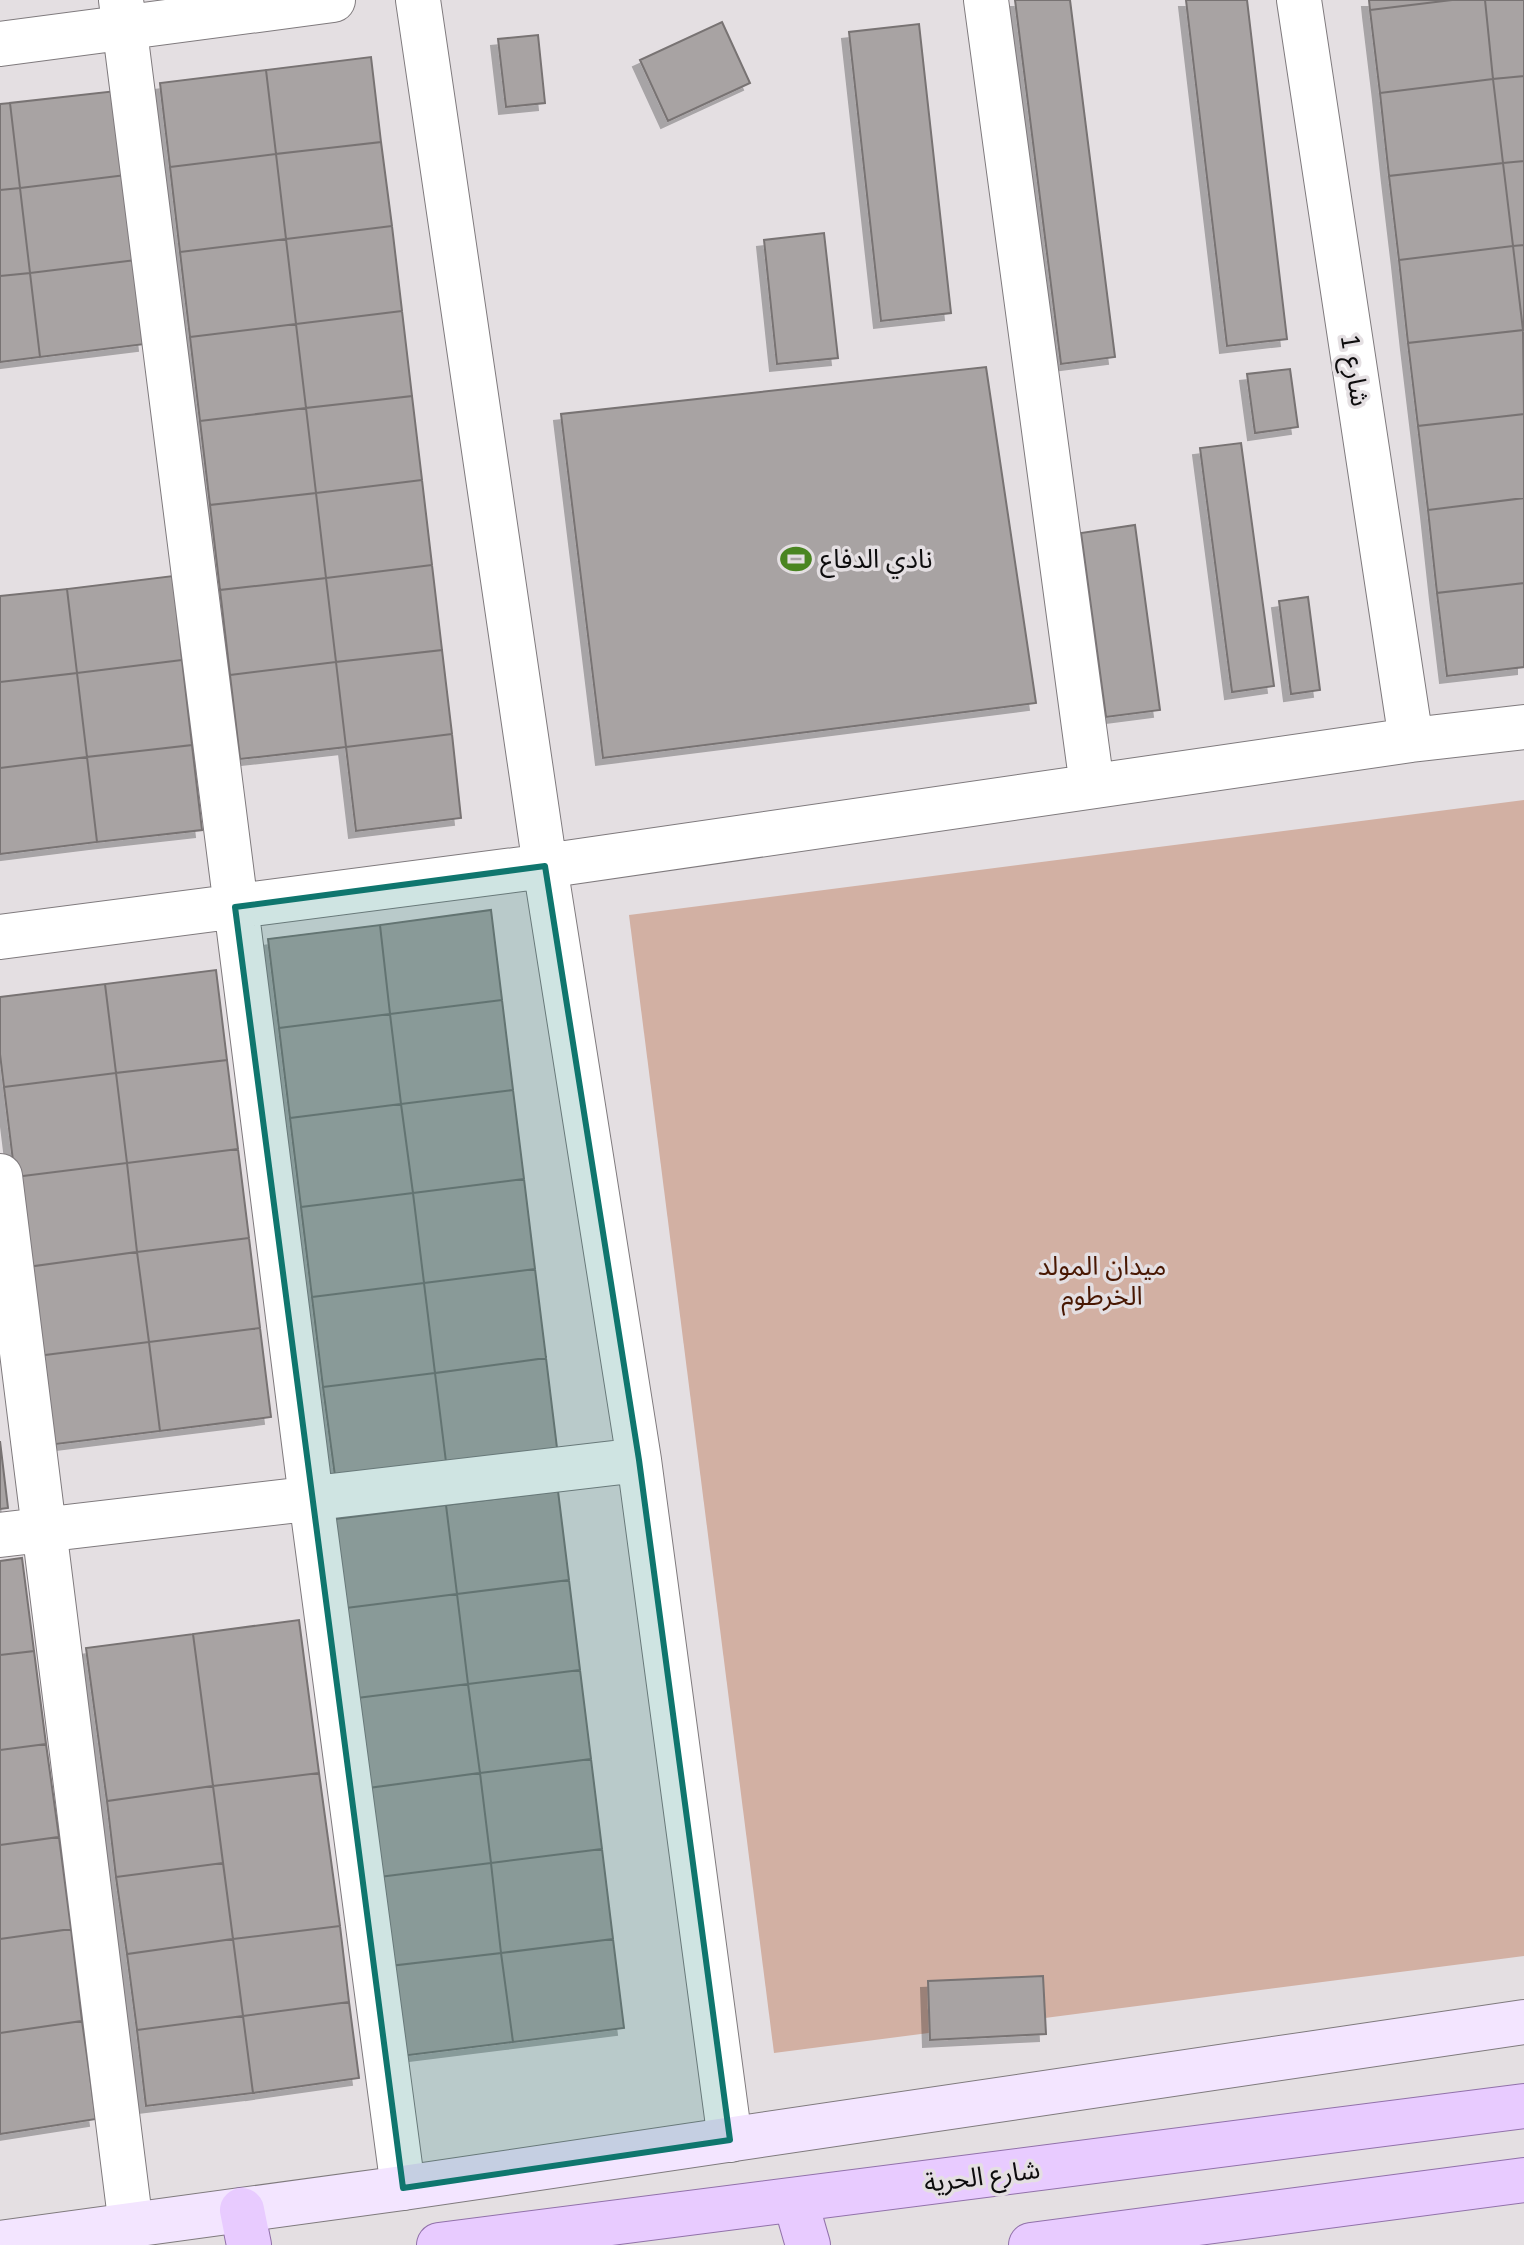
<svg xmlns="http://www.w3.org/2000/svg" width="1524" height="2245" font-family="'Nunito Sans','Noto Sans Arabic',sans-serif">
<style>
.green{fill:#d2b0a3}
.building{fill:#a8a3a3;stroke:#787373;stroke-width:2;filter:url(#shadow)}
.lines{fill:none;stroke-linecap:round;stroke-linejoin:round}
.street-casing{stroke:#7f7a7d;stroke-width:46}
.secondary-casing{stroke:#7f7a7d;stroke-width:46}
.primary-casing{stroke:#9171aa;stroke-width:46}
.street{stroke:#fff;stroke-width:44}
.secondary{stroke:#f3e5ff;stroke-width:44}
.primary{stroke:#e8cbff;stroke-width:44}
.marked{fill:#0f766e;fill-opacity:0.2;stroke:#0f766e;stroke-width:6;stroke-linejoin:round}
.labels{text-anchor:middle;stroke-width:7;stroke-linejoin:round;paint-order:stroke}
.street-label{font-size:26px;fill:#0d0c0d;stroke:#e4dfe2}
.poi-label{font-size:26px;fill:#0d0c0d;stroke:#e4dfe2;text-anchor:start}
.park-label{font-size:26px;fill:#481702;stroke:#e4dfe2}
</style>
<defs>
<filter id="shadow"><feDropShadow dx="-7" dy="7" stdDeviation="0" flood-color="#0004"/></filter>
</defs>
<rect width="100%" height="100%" fill="#e4dfe2"/>
<!-- green -->
<path class="green" d="M1524,800V1956L774,2053L629,915Z"/>
<!-- building -->
<path class="building" d="M1015,0H1070L1115,357L1061,364Z
M1186,0H1247L1287,339L1227,346Z
M1369,0H1452L1370,10Z
M1452,0H1485L1493,79L1380,93L1370,10Z
M1485,0H1524V76L1493,79Z
M722,22L750,83L668,121L640,60Z
M919,24L951,313L881,321L849,32Z
M538,35L545,103L506,107L498,39Z
M371,57L381,142L276,154L266,70Z
M266,70L276,154L170,167L160,83Z
M1524,76V161L1503,163L1493,79Z
M1493,79L1503,163L1389,176L1380,93Z
M116,91L126,175L20,188L10,103Z
M10,103L20,188L0,190V104Z
M381,142L392,226L286,239L276,154Z
M276,154L286,239L180,252L170,167Z
M1524,161V245L1513,246L1503,163Z
M1503,163L1513,246L1399,260L1389,176Z
M126,175L136,260L30,273L20,188Z
M20,188L30,273L0,276V190Z
M392,226L402,311L296,324L286,239Z
M824,233L838,358L777,364L764,240Z
M286,239L296,324L190,337L180,252Z
M1524,245V329L1523,330L1513,246Z
M1513,246L1523,330L1408,343L1399,260Z
M136,260L145,344L40,357L30,273Z
M30,273L40,357L0,362V276Z
M402,311L412,396L306,408L296,324Z
M296,324L306,408L200,421L190,337Z
M1523,330L1524,414L1418,426L1408,343Z
M986,367L1036,703L603,758L561,414Z
M1290,369L1298,427L1255,433L1247,374Z
M412,396L422,480L316,493L306,408Z
M306,408L316,493L210,505L200,421Z
M1524,414V498L1428,510L1418,426Z
M1241,443L1274,686L1232,692L1200,448Z
M422,480L432,565L326,578L316,493Z
M316,493L326,578L220,590L210,505Z
M1524,498V583L1437,593L1428,510Z
M1135,525L1160,710L1106,717L1081,533Z
M432,565L442,650L336,662L326,578Z
M173,576L182,660L77,673L67,589Z
M326,578L336,662L230,675L220,590Z
M1524,583V667L1447,676L1437,593Z
M67,589L77,673L0,682V596Z
M1308,597L1320,690L1291,694L1279,601Z
M442,650L452,734L346,747L336,662Z
M182,660L192,745L87,757L77,673Z
M336,662L346,747L240,759L230,675Z
M77,673L87,757L0,768V682Z
M452,734L461,818L356,831L346,747Z
M192,745L202,830L97,842L87,757Z
M87,757L97,842L0,854V768Z
M491,910L502,1000L390,1014L380,925Z
M380,925L390,1014L279,1028L268,939Z
M216,970L227,1060L116,1073L105,984Z
M105,984L116,1073L4,1087L0,1054V997Z
M502,1000L513,1090L401,1104L390,1014Z
M390,1014L401,1104L290,1118L279,1028Z
M227,1060L238,1149L127,1163L116,1073Z
M116,1073L127,1163L15,1177L4,1087Z
M513,1090L524,1179L413,1193L401,1104Z
M401,1104L413,1193L301,1207L290,1118Z
M238,1149L249,1238L137,1252L127,1163Z
M127,1163L137,1252L27,1267L15,1177Z
M524,1179L535,1269L424,1283L413,1193Z
M413,1193L424,1283L312,1297L301,1207Z
M249,1238L260,1328L149,1342L137,1252Z
M137,1252L149,1342L37,1356L27,1267Z
M535,1269L546,1358L435,1373L424,1283Z
M424,1283L435,1373L323,1387L312,1297Z
M260,1328L271,1417L160,1431L149,1342Z
M149,1342L160,1431L48,1445L37,1356Z
M546,1358L557,1448L446,1462L435,1373Z
M435,1373L446,1462L335,1476L323,1387Z
M0,1441L8,1508L0,1509Z
M558,1491L569,1580L457,1594L446,1505Z
M446,1505L457,1594L346,1608L335,1519Z
M22,1558L34,1651L0,1655V1561Z
M569,1580L580,1670L468,1684L457,1594Z
M457,1594L468,1684L357,1698L346,1608Z
M299,1620L319,1773L213,1786L193,1634Z
M193,1634L213,1786L107,1801L86,1648Z
M34,1651L46,1744L0,1750V1655Z
M580,1670L591,1759L480,1773L468,1684Z
M468,1684L480,1773L368,1788L357,1698Z
M46,1744L59,1837L0,1845V1750Z
M591,1759L602,1849L491,1863L480,1773Z
M319,1773L340,1926L233,1939L213,1786Z
M480,1773L491,1863L379,1877L368,1788Z
M213,1786L223,1863L116,1877L107,1801Z
M59,1837L71,1929L0,1939V1845Z
M602,1849L613,1939L501,1953L491,1863Z
M223,1863L233,1939L127,1954L116,1877Z
M491,1863L501,1953L390,1966L379,1877Z
M340,1926L349,2002L243,2016L233,1939Z
M71,1929L82,2021L0,2033V1939Z
M233,1939L243,2016L137,2030L127,1954Z
M613,1939L624,2028L513,2042L501,1953Z
M501,1953L513,2042L401,2056L390,1966Z
M1043,1976L1046,2034L930,2040L928,1981Z
M349,2002L359,2078L253,2093L243,2016Z
M243,2016L253,2093L146,2106L137,2030Z
M82,2021L96,2119L0,2134V2033Z"/>
<g class="lines">
<defs>
<path id="street" d="M121,0L311,1498L403,2188
M418,0L545,866L639,1460L730,2140
M986,0L1092,786
M1299,0L1411,740
M0,44L333,0
M0,937L545,866L1411,740L1524,727
M0,1176L131,2226
M0,1535L639,1460"/>
<path id="secondary" d="M0,2243L403,2188L1524,2022"/>
<path id="primary" d="M795,2200L808,2245
M242,2210L249,2245
M439,2245L1524,2106
M1031,2245L1524,2180"/>
</defs>
<!-- street casing -->
<use href="#street" class="street-casing"/>
<!-- secondary casing -->
<use href="#secondary" class="secondary-casing"/>
<!-- primary casing -->
<use href="#primary" class="primary-casing"/>
<!-- street -->
<use href="#street" class="street"/>
<!-- secondary -->
<use href="#secondary" class="secondary"/>
<!-- primary -->
<use href="#primary" class="primary"/>
</g>
<!-- marked area -->
<path class="marked" d="M545,866L639,1460L730,2140L403,2188L235,907Z"/>
<!-- icons -->
<defs>
<symbol id="stadium-bare" viewBox="-9 -9 18 18"><path d="M0-5a6.5 5 0 1 0 0 10a6.5 5 0 1 0 0-10ZM-3.5-1.8h7v3.6h-7Z" fill="#4a8521" stroke="#e4dfe2" stroke-width="2.5" paint-order="stroke"/></symbol>
</defs>
<g fill-rule="evenodd">
<use href="#stadium-bare" x="774" y="537" width="44" height="44"/>
</g>
<g class="labels">
<!-- street labels -->
<g class="street-label">
<text transform="translate(1355 370) rotate(81)" y="9">شارع 1</text>
<text transform="translate(982 2176) rotate(-7)" y="9">شارع الحرية</text>
</g>
<!-- poi labels -->
<g class="poi-label">
<text x="820" y="568">نادي الدفاع</text>
</g>
<!-- park labels -->
<g class="park-label">
<text x="1102" y="1275">ميدان المولد<tspan x="1102" dy="30">الخرطوم</tspan></text>
</g>
</g>
</svg>
